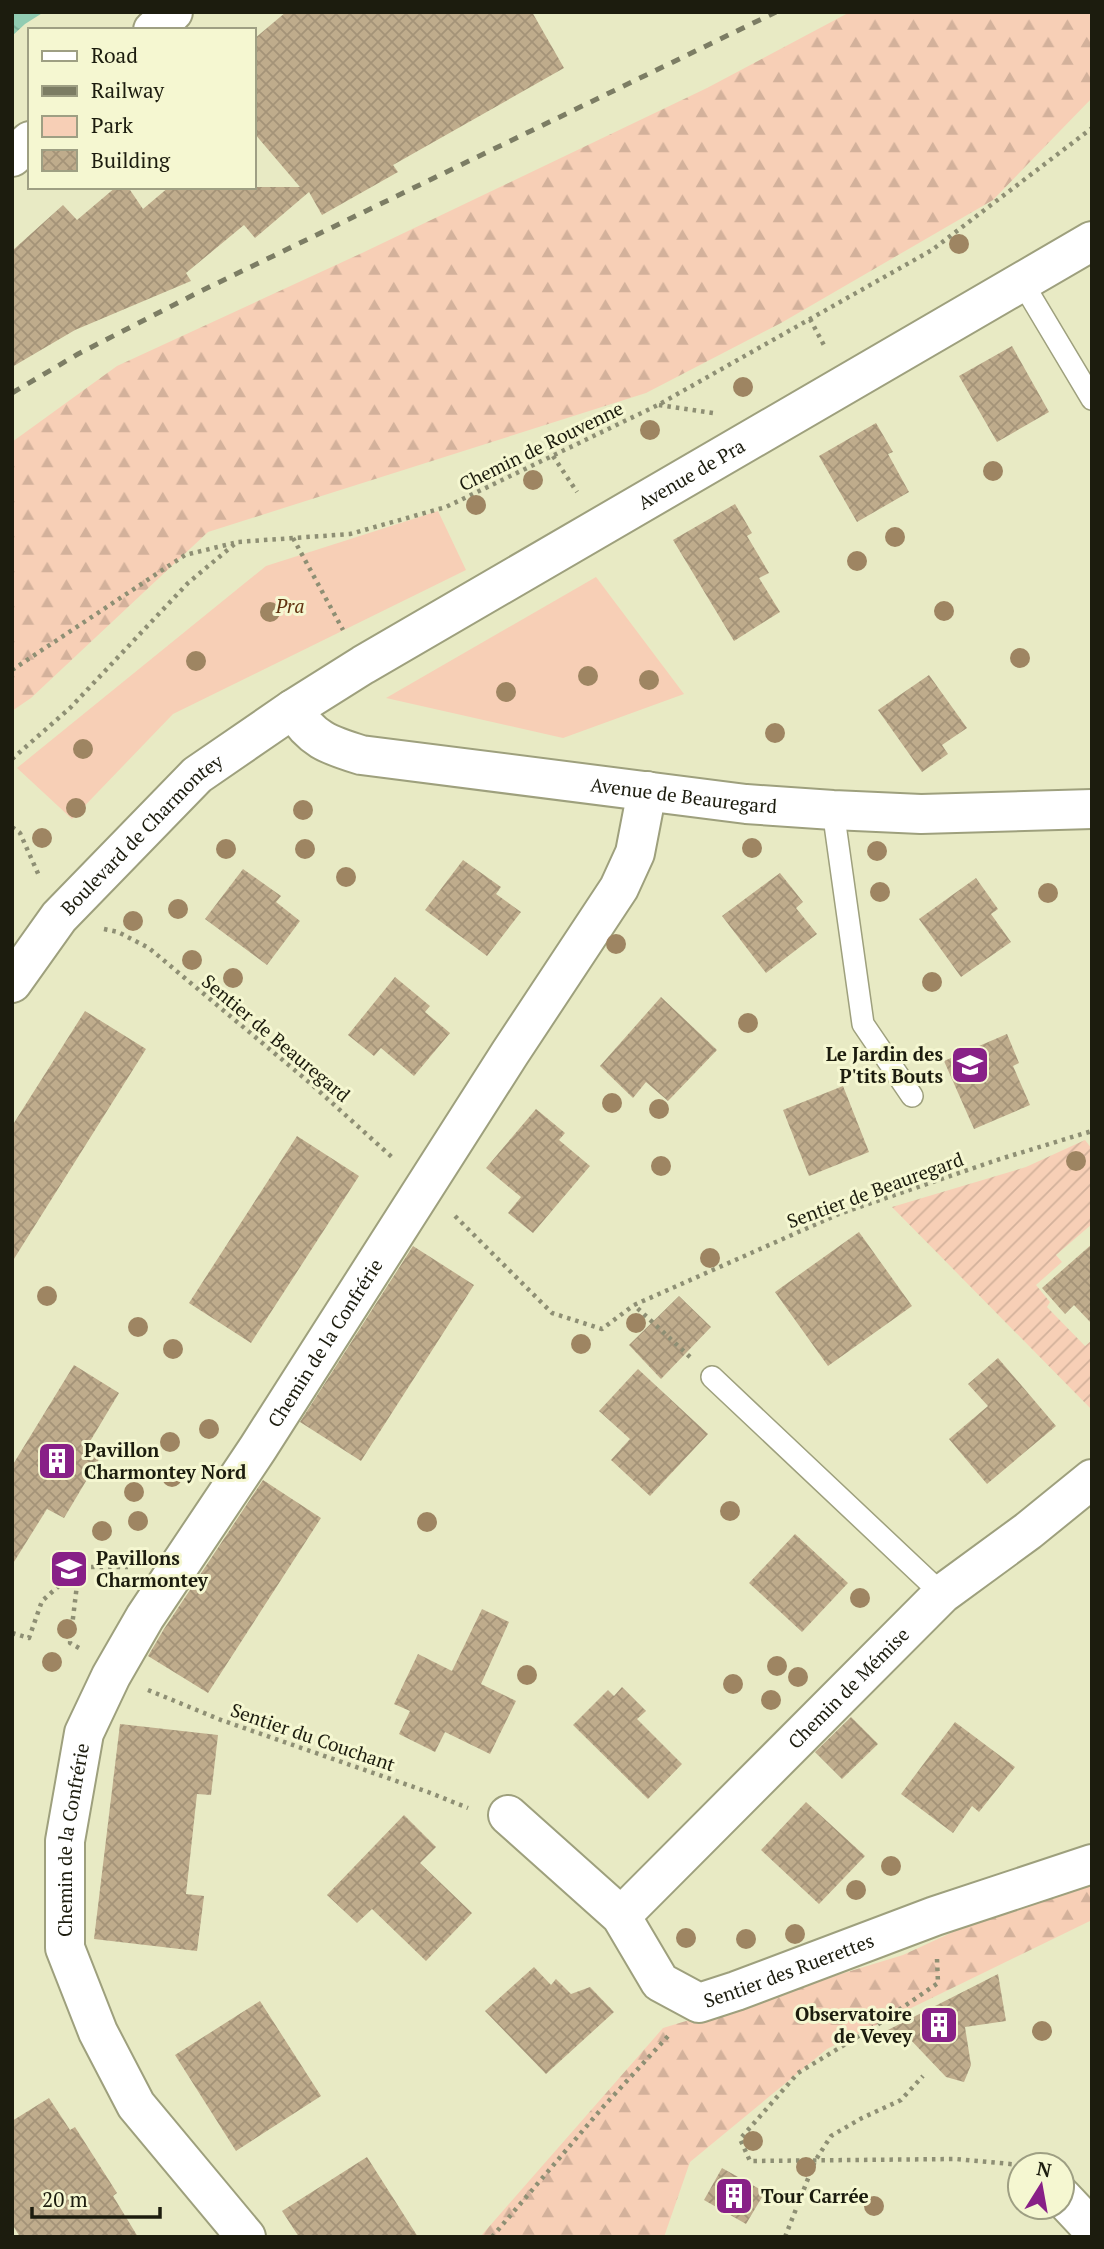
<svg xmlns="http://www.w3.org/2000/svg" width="1104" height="2249" font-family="'PT Serif',serif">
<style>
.green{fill:#f7cfb6}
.forest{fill:url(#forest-firs)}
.garden{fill:url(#garden-furrows)}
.water{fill:url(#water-waves)}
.building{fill:url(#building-cross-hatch)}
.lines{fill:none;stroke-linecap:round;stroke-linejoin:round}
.service-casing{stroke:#9ea07d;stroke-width:24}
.minor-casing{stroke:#9ea07d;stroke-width:42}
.tertiary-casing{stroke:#9ea07d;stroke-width:42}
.path{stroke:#8e8f74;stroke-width:4.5;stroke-dasharray:3.5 5;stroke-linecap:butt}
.service{stroke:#fff;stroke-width:21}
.minor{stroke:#fff;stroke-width:38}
.tertiary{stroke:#fff;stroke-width:38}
.rail{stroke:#7c7d64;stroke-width:5;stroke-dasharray:9 9;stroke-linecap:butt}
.tree{fill:#9e8562}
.labels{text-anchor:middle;stroke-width:6;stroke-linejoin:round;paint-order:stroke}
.street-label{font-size:19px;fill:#1c1c0e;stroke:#f5f7d1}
.park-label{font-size:19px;font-style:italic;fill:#623311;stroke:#f5f7d1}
.poi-label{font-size:19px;font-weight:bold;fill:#1c1c0e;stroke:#f5f7d1;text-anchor:start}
</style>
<defs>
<pattern id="forest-firs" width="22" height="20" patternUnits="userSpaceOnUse" patternTransform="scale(1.75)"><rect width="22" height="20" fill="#f7cfb6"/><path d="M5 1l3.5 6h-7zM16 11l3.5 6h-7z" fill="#d3b19b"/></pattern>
<pattern id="garden-furrows" width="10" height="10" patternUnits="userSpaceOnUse" patternTransform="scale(1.75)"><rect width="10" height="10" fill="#f7cfb6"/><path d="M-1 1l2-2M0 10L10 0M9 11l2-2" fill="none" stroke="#d3b19b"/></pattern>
<pattern id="water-waves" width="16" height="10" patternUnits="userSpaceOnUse" patternTransform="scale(1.75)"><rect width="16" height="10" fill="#91ccb2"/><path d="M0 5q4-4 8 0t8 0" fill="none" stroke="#7caf98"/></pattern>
<pattern id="building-cross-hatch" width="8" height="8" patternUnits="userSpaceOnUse" patternTransform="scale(1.75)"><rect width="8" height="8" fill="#bfac8c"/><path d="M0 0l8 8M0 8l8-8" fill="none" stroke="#a49378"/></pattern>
</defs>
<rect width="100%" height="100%" fill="#e8eac4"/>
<!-- green -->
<path class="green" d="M438,511L466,570L173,714L72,819L17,768L266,566Z
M596,577L684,694L563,738L386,698Z"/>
<!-- forest -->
<path class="forest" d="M850,12H1092V98L993,200L781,323L646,393L208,532L31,698L12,711V442L117,366L362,253L707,88Z
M1092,1868V1920L827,2049L690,2162L664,2237H480L663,2028L903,1955Z"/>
<!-- garden -->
<path class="garden" d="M1085,1140L1092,1149V1224L1056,1255L1062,1262L1036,1285L1050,1302L1047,1307L1085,1346L1092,1340V1410L892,1207L1026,1167Z"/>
<!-- water -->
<path class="water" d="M12,12H44L25,24L12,36Z"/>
<!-- building -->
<path class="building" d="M286,12H532L564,68L393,165L398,172L322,215L309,192L255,238L244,225L186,273L191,281L75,330L12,367V251L63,205L77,220L116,187H128L143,209L169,187H300L254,133V39Z
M1012,346L1049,412L997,442L959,376Z
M876,423L893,452L888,454L909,492L857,522L819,456Z
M735,504L752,533L747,536L769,573L759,578L780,612L734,641L673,540Z
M929,675L967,728L942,745L948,754L922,772L878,710Z
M463,860L501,887L496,894L521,912L487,956L425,910Z
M243,869L281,896L276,902L300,921L267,965L205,919Z
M780,873L803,902L796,908L817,934L766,973L722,916Z
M976,878L998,909L991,914L1011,942L961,977L919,919Z
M395,977L430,1006L425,1012L450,1033L414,1076L381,1048L374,1056L348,1035Z
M661,997L717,1050L668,1101L646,1082L633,1098L600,1066Z
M85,1011L146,1049L12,1262V1126Z
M1007,1034L1019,1063L1013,1066L1030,1105L974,1129L944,1061Z
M843,1086L869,1152L809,1176L783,1110Z
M536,1109L565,1133L559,1140L590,1166L533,1233L508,1213L521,1197L486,1168Z
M297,1136L359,1176L251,1343L189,1303Z
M859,1232L912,1306L828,1366L775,1292Z
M1092,1244V1324L1074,1305L1065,1314L1042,1288Z
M413,1246L474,1285L361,1461L300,1422Z
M679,1296L711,1327L661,1379L629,1345Z
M998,1358L1056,1426L987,1484L949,1439L988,1406L968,1384Z
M74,1365L119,1393L86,1448L101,1456L64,1518L47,1509L12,1565V1466Z
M638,1369L708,1434L650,1496L611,1460L630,1439L599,1411Z
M263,1480L321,1518L208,1693L148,1656L164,1629Z
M795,1534L848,1583L802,1632L749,1583Z
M482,1609L509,1622L481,1684L516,1701L490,1754L445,1732L435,1752L399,1734L410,1711L394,1704L418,1654L452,1671Z
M622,1687L646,1711L637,1719L682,1764L648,1799L573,1725L608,1690L614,1696Z
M851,1717L878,1744L842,1779L815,1752Z
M955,1722L1015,1767L979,1812L972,1806L953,1833L901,1794Z
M120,1724L218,1735L211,1795L197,1794L186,1894L204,1896L197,1951L94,1939Z
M806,1802L865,1856L819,1904L761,1850Z
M404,1815L436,1847L420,1863L472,1913L426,1961L372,1909L357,1923L327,1895Z
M534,1967L551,1985L556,1979L571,1994L590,1987L614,2012L546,2074L485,2011Z
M998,1974L1006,2021L965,2027L971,2065L964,2082L946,2077L907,2036L884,2039L882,2033Z
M260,2001L321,2096L236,2151L175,2055Z
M49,2098L70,2130L75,2127L117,2193L113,2196L138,2237H20L12,2224V2121Z
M367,2157L418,2237H299L282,2211Z
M722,2168L765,2192L746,2224L704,2200Z"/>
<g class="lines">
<defs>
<path id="service" d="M1022,282L1092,399
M833,810L863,1024L912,1096
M712,1377L942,1594"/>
<g id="minor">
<path id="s1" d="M293,709C311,739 328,745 361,755L746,804L833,810L921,814L1092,809"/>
<path id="s2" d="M508,1815L621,1916L660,1982L699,2003L736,1991L935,1916L1092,1864"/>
<path id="s3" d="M621,1916L942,1594L1028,1531L1092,1479"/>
<path d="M1062,2197L1092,2229"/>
<path id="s4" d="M246,2237L136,2105L98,2032L65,1948V1841L84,1733L111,1676L145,1617L258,1448L510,1053L619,888L635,853L647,791"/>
</g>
<g id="tertiary">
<path d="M153,30L173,12"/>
<path d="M12,157L30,141"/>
<path id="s5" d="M12,983L59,917L197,775L293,709L363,665L1092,241"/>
</g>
</defs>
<!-- service casing -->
<use href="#service" class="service-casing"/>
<!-- minor casing -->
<use href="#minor" class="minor-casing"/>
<!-- tertiary casing -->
<use href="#tertiary" class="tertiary-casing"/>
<!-- path -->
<path class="path" d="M810,319L826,349
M659,405L713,413
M553,456L577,492
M293,538L343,630
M12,670L185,555L234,543
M12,759L70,708L188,583L237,542L350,534L446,507L658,405L932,250L1092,128
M12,827L20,833L40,878
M104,929L118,932L149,948L310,1083L394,1159
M455,1216L552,1313L602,1329L634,1305
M690,1357L634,1305L839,1214L1000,1159L1092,1131
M12,1633L29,1638L42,1601L80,1567H128
M79,1648L70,1643L79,1568
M148,1690L221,1720L428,1792L468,1808
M937,1959L938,1983L877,2025L798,2073L740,2139L750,2161L956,2159L1021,2165
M492,2237L603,2107L670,2034
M785,2237L815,2161L831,2136L862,2118L901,2100L923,2076"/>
<!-- service -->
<use href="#service" class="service"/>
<!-- minor -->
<use href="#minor" class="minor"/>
<!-- tertiary -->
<use href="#tertiary" class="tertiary"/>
<!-- rail -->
<path class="rail" d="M12,393L78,354L201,291L776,12"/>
</g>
<!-- trees -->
<g class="tree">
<circle cx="959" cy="244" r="10"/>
<circle cx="743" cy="387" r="10"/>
<circle cx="650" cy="430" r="10"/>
<circle cx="993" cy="471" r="10"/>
<circle cx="533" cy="480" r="10"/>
<circle cx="476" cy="505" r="10"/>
<circle cx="895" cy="537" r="10"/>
<circle cx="857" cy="561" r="10"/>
<circle cx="944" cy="611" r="10"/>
<circle cx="270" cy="612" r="10"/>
<circle cx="1020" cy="658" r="10"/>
<circle cx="196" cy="661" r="10"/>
<circle cx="588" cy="676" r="10"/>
<circle cx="649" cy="680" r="10"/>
<circle cx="506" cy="692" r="10"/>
<circle cx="775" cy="733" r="10"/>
<circle cx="83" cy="749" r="10"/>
<circle cx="76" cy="808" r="10"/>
<circle cx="303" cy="810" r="10"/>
<circle cx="42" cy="838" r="10"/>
<circle cx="752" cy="848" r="10"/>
<circle cx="226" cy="849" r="10"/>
<circle cx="305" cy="849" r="10"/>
<circle cx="877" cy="851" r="10"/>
<circle cx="346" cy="877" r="10"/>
<circle cx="880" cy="892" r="10"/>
<circle cx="1048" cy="893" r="10"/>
<circle cx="178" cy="909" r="10"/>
<circle cx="133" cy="921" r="10"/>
<circle cx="616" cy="944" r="10"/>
<circle cx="192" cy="960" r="10"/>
<circle cx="233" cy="978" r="10"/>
<circle cx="932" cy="982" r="10"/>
<circle cx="748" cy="1023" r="10"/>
<circle cx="612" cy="1103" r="10"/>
<circle cx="659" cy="1109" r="10"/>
<circle cx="1076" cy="1161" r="10"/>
<circle cx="661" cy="1166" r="10"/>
<circle cx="710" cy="1258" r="10"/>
<circle cx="47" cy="1296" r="10"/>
<circle cx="636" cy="1323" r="10"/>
<circle cx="138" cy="1327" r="10"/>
<circle cx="581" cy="1344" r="10"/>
<circle cx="173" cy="1349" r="10"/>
<circle cx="209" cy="1429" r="10"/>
<circle cx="170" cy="1442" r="10"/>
<circle cx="172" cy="1477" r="10"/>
<circle cx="134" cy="1492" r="10"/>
<circle cx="730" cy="1511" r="10"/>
<circle cx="138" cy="1521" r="10"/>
<circle cx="427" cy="1522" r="10"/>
<circle cx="102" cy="1531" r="10"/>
<circle cx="860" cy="1598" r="10"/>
<circle cx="67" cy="1629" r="10"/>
<circle cx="52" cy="1662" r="10"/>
<circle cx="777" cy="1666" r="10"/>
<circle cx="527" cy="1675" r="10"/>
<circle cx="798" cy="1677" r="10"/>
<circle cx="733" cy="1684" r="10"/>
<circle cx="771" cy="1700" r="10"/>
<circle cx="891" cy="1866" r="10"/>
<circle cx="856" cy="1890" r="10"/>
<circle cx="795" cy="1934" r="10"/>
<circle cx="686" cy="1938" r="10"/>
<circle cx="746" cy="1939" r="10"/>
<circle cx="1042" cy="2031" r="10"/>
<circle cx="753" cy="2141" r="10"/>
<circle cx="806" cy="2167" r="10"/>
<circle cx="874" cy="2206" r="10"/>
</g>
<!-- icons -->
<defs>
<symbol id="school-square" viewBox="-11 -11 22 22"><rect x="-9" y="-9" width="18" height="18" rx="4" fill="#882087" stroke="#f5f7d1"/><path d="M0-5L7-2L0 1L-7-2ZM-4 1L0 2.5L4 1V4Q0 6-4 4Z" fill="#fff"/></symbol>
<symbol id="building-square" viewBox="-11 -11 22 22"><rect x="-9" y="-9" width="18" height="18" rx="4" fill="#882087" stroke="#f5f7d1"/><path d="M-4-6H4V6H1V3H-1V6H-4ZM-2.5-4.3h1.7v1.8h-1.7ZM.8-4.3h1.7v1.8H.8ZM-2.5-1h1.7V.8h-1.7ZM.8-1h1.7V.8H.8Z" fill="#fff"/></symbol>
</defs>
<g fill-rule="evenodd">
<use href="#school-square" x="948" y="1043" width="44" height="44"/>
<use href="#building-square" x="35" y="1439" width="44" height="44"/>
<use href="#school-square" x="47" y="1547" width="44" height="44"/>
<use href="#building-square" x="917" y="2003" width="44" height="44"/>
<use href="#building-square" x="712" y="2174" width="44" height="44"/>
</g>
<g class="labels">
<!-- street labels -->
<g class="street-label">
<text transform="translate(541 446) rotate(-26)" y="7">Chemin de Rouvenne</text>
<text dy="7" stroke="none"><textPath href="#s5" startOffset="858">Avenue de Pra</textPath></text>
<text dy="7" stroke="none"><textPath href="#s1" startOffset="410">Avenue de Beauregard</textPath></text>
<text dy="7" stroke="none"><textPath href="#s5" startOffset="198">Boulevard de Charmontey</textPath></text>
<text transform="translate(276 1038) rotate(40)" y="7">Sentier de Beauregard</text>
<text transform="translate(875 1190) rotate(-20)" y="7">Sentier de Beauregard</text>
<text dy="7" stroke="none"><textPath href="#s4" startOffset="1020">Chemin de la Confrérie</textPath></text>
<text dy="7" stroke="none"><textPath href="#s3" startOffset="322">Chemin de Mémise</textPath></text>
<text transform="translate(313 1737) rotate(19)" y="7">Sentier du Couchant</text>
<text dy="7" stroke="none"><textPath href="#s4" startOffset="453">Chemin de la Confrérie</textPath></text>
<text dy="7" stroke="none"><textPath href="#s2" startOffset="368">Sentier des Ruerettes</textPath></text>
</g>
<!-- park labels -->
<g class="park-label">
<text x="290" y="613">Pra</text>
</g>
<!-- poi labels -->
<g class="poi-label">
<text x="943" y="1061" text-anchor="end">Le Jardin des<tspan x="943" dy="22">P'tits Bouts</tspan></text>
<text x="84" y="1457">Pavillon<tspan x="84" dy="22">Charmontey Nord</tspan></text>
<text x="96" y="1565">Pavillons<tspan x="96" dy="22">Charmontey</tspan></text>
<text x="912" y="2021" text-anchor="end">Observatoire<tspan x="912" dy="22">de Vevey</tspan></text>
<text x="761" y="2203">Tour Carrée</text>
</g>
</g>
<!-- border -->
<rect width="1104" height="2249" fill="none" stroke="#1c1c0e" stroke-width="28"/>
<!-- legend -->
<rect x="28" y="28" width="228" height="161" fill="#f5f7d1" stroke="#9e9f83" stroke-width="2"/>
<rect x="42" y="51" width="35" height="10" fill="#ffffff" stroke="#9e9f83" stroke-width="2"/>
<text x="91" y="63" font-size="21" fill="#1c1c0e">Road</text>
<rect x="42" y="86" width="35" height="10" fill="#7c7d64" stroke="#9e9f83" stroke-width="2"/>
<text x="91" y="98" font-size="21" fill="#1c1c0e">Railway</text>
<rect x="42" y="116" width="35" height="21" fill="#f7cfb6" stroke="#9e9f83" stroke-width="2"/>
<text x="91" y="133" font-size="21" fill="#1c1c0e">Park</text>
<rect x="42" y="150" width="35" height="21" fill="url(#building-cross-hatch)" stroke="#9e9f83" stroke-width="2"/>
<text x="91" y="168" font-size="21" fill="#1c1c0e">Building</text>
<!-- north arrow -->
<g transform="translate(1041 2186) rotate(11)"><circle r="33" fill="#f5f7d1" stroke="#9e9f83" stroke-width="2"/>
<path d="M0-5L12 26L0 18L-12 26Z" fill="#882087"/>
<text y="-10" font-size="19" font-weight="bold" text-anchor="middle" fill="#1c1c0e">N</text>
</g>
<!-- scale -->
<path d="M32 2207v10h128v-10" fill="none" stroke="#1c1c0e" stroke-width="3.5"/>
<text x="42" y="2207" font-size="21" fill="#1c1c0e" stroke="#f5f7d1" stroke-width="5" paint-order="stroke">20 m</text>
</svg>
